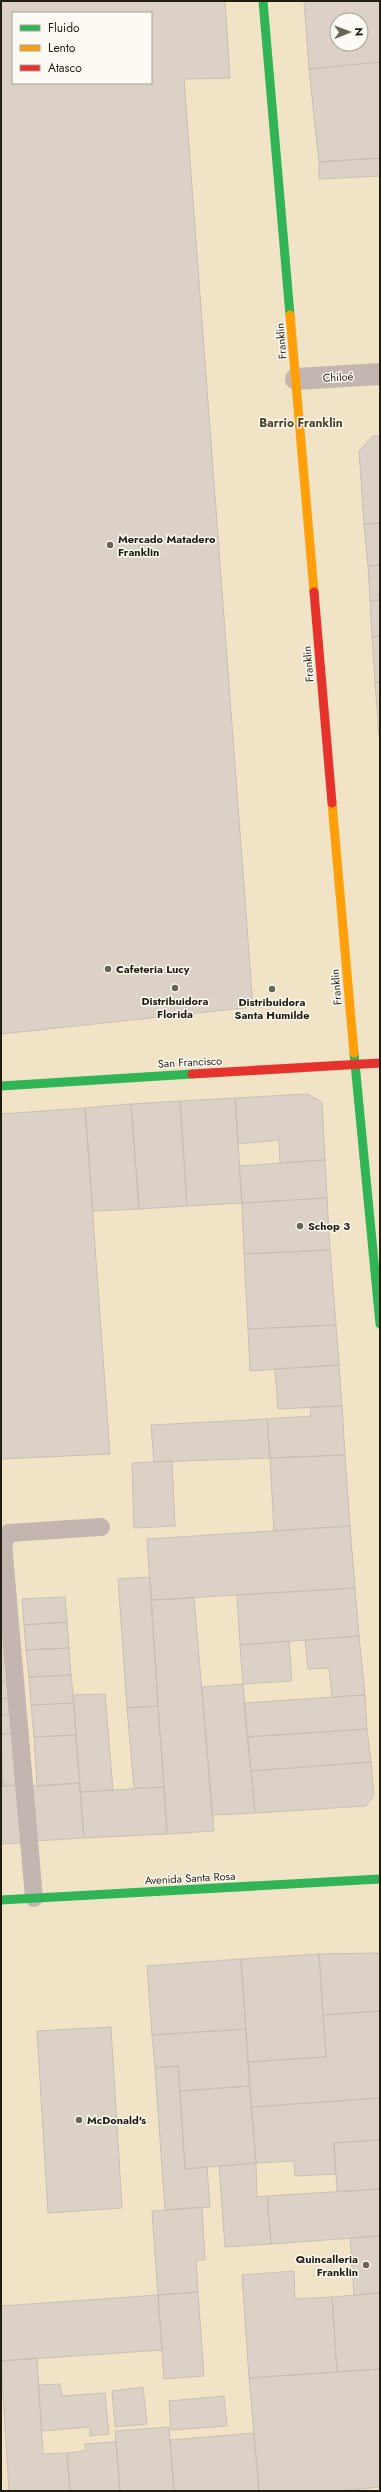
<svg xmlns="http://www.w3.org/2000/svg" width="381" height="2492" font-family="Jost,sans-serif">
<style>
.built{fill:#f1e4c6;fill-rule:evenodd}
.building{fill:#dbd1c6;stroke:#cabfb5;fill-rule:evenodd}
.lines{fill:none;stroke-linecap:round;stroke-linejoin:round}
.lane{stroke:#c3b6b1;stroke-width:18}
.street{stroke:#c3b6b1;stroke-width:22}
.fast{stroke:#30b455;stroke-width:9}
.slow{stroke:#ff9f0a;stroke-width:9}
.jam{stroke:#e5322d;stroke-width:9}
.poi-dot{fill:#6a6456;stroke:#fdfaf3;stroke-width:1.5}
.labels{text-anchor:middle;stroke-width:3;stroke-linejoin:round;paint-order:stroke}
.street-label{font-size:11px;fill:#221d11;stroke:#fdfaf3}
.poi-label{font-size:11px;font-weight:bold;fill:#221d11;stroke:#fdfaf3;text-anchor:start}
.neighbourhood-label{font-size:12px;font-weight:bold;fill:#4f4327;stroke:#fdfaf3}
</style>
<rect width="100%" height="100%" fill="#f0e8d6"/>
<!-- built -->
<path class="built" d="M1,1H380V2491H1ZM13,13H151V83H13ZM337,20H361V44H337Z"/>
<!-- building -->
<path class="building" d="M1,1H225L230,78L184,79L253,1007L1,1034ZM13,13H151V83H13Z
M304,1H380V62L309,69ZM337,20H361V44H337Z
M380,62V158L319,162L309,69Z
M380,158V176L319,179V162Z
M373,436H380V523L364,524L359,451Z
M380,523V565L368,566L364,524Z
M380,565V600L370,601L368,566Z
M380,600V636L372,637L370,601Z
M380,636V682H375L372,637Z
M375,682H380V736H379Z
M307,1094L322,1102L325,1160L280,1163L279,1140L238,1144L235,1098Z
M235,1098L242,1203L187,1206L180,1101Z
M180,1101L187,1206L139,1209L131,1104Z
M131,1104L139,1209L93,1211L85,1108Z
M85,1108L110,1454L1,1459V1114Z
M325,1160L327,1198L242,1203L239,1166Z
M327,1198L330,1250L244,1254L242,1203Z
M330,1250L336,1325L248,1329L244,1254Z
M336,1325L339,1365L250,1371L248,1329Z
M339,1365L342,1406L278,1409L275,1369Z
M342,1406L345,1455L270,1458L267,1419L311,1416L310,1407Z
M267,1419L270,1458L154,1462L151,1425Z
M345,1455L350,1526L274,1531L270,1458Z
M172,1461L175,1526L134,1528L132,1463Z
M350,1526L355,1588L151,1600L147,1539Z
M150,1577L158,1706L127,1708L118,1579Z
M1,1582L8,1663L1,1664Z
M355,1588L359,1636L240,1645L237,1595Z
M65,1597L67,1622L24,1625L22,1599Z
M194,1598L214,1831L167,1834L151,1600Z
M67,1622L69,1648L26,1650L24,1625Z
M359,1636L365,1695L332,1697L329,1668L308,1669L305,1640Z
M289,1641L292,1681L243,1684L240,1645Z
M69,1648L71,1675L29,1677L26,1650Z
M8,1663L9,1681L1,1682V1664Z
M71,1675L74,1703L31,1705L29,1677Z
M9,1681L11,1698L1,1699V1682Z
M243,1684L255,1813L212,1815L202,1687Z
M105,1694L113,1790L80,1792L73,1695Z
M365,1695L367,1729L247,1737L244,1703Z
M11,1698L12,1714L1,1715V1699Z
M74,1703L76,1735L34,1737L31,1705Z
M158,1706L164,1787L134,1788L127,1708Z
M12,1714L14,1733L1,1734V1715Z
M367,1729L371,1762L251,1771L247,1737Z
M14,1733L17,1785L3,1786L1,1734Z
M76,1735L80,1783L37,1786L34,1737Z
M1,1757L3,1786H1Z
M371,1762L374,1795L366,1806L255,1813L251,1771Z
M80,1783L84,1838L35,1841L31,1786Z
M17,1785L21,1843L1,1844V1786Z
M164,1787L167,1834L84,1838L80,1792Z
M378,1953L380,1955V2011L323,2015L319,1954Z
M319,1954L326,2057L248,2062L241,1959Z
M241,1959L246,2029L152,2035L147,1966Z
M380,2011V2098L251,2107L248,2062L326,2057L323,2015Z
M111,2027L122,2208L48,2213L37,2031Z
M246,2029L250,2086L180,2091L178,2066L155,2068L152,2035Z
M178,2066L185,2169L207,2167L210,2207L165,2210L155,2068Z
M250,2086L256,2163L185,2169L180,2091Z
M380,2098V2140L334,2143L336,2174L295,2176L294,2161L256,2163L251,2107Z
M380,2140V2189L337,2192L334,2143Z
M256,2163L257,2197L267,2196L271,2244L225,2247L219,2166Z
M380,2189V2236L271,2244L267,2196Z
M202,2207L205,2260H196L198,2292L158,2295L152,2211Z
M380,2236V2293L354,2295L350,2238Z
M294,2271L295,2299L332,2297L337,2372L249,2378L242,2275Z
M198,2292L204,2376L164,2379L158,2295Z
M380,2293V2369L337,2372L332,2297Z
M158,2295L162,2350L1,2361V2306Z
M37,2358L43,2454L67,2453L70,2491H9L1,2361Z
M380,2369V2487L339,2491H259L249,2378Z
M60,2384L62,2396L105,2393L109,2434L90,2436V2427L42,2431L38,2385Z
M143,2387L147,2424L115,2427L112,2391Z
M224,2396L227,2426L171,2430L169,2401Z
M169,2427L174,2491H120L115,2431Z
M254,2433L259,2491H174L170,2440Z
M116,2442L120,2491H70L67,2453L85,2451V2444Z"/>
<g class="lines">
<!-- lane -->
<path class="lane" d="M34,1898L3,1543L9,1533L101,1527"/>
<!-- street -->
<path class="street" d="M296,379L380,374"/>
<!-- fast -->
<path class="fast" d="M263,1L290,315
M354,1053L380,1324
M1,1086L192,1074
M1,1900L380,1879"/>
<!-- slow -->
<path class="slow" d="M290,315L314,592
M332,803L354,1053"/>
<!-- jam -->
<path class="jam" d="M314,592L332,803
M192,1074L380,1063"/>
</g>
<!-- markers -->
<g class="poi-dot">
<circle cx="110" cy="545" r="4"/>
<circle cx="108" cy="969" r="4"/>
<circle cx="175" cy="988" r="4"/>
<circle cx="272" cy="989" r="4"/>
<circle cx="300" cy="1226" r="4"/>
<circle cx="79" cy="2120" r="4"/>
<circle cx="366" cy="2265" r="4"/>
</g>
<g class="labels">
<!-- street labels -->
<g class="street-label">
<text transform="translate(281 341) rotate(-95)" y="4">Franklin</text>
<text transform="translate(338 377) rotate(-3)" y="4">Chiloé</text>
<text transform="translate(308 664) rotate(-95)" y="4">Franklin</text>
<text transform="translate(336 987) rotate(-95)" y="4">Franklin</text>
<text transform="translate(190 1062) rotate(-3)" y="4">San Francisco</text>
<text transform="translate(190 1878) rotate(-3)" y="4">Avenida Santa Rosa</text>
</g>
<!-- poi labels -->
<g class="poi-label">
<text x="118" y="543">Mercado Matadero<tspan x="118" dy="13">Franklin</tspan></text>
<text x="116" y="973">Cafeteria Lucy</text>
<text x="175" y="1005" text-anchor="middle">Distribuidora<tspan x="175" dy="13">Florida</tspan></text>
<text x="272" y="1006" text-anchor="middle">Distribuidora<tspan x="272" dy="13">Santa Humilde</tspan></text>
<text x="308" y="1230">Schop 3</text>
<text x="87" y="2124">McDonald's</text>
<text x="358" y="2263" text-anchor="end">Quincalleria<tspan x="358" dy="13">Franklin</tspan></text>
</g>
<!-- neighbourhood labels -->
<g class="neighbourhood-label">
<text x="301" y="427">Barrio Franklin</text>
</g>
</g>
<!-- border -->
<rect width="381" height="2492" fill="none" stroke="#221d11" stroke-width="4"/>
<!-- legend -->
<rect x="12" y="12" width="140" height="72" fill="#fdfaf3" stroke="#a5a299"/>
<rect x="20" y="25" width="20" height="6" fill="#30b455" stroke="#a5a299"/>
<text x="48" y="32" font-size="12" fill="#221d11">Fluido</text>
<rect x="20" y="45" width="20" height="6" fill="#ff9f0a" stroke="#a5a299"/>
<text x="48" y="52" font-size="12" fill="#221d11">Lento</text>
<rect x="20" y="65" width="20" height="6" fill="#e5322d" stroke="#a5a299"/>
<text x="48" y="72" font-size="12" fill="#221d11">Atasco</text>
<!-- north arrow -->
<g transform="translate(349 32) rotate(89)"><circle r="19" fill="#fdfaf3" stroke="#a5a299"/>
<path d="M0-3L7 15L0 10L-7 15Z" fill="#6a6456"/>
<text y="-6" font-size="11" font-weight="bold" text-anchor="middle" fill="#221d11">N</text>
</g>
</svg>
